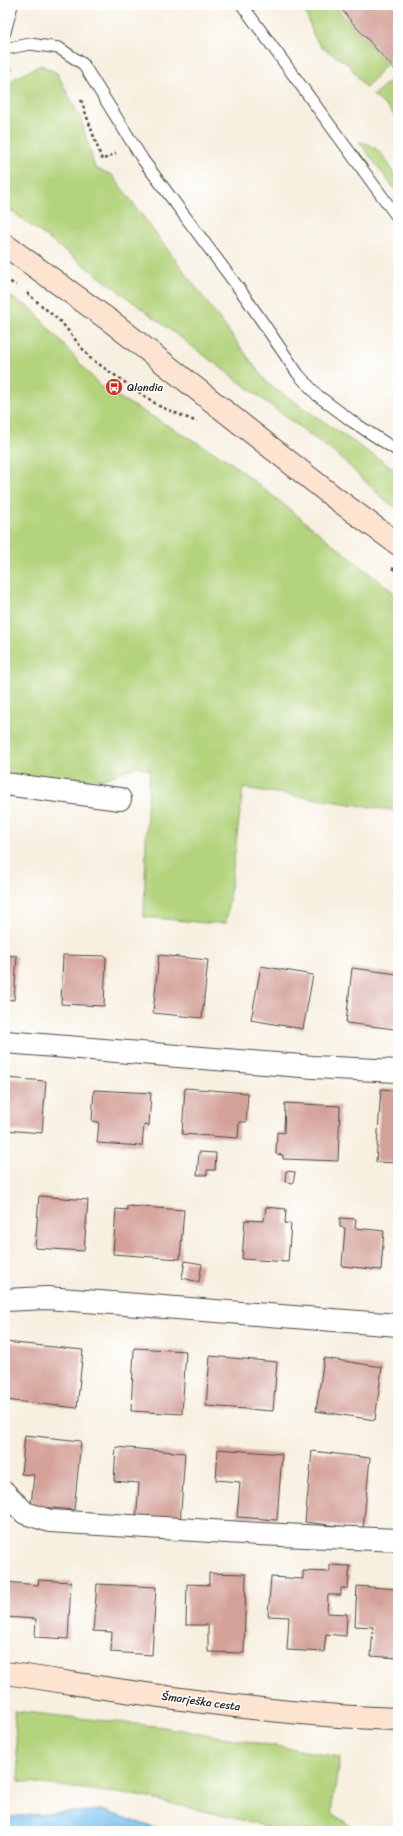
<svg xmlns="http://www.w3.org/2000/svg" width="403" height="1836" font-family="Sriracha,sans-serif">
<style>
.green{fill:#b3d37b;stroke:#6f7f53}
.water{fill:#77c0f0;stroke:#51768e}
.building{fill:#d4a199}
.lines{fill:none;stroke-linecap:round;stroke-linejoin:round}
.lane-casing{stroke:#4a4846;stroke-width:13}
.street-casing{stroke:#4a4846;stroke-width:24}
.secondary-casing{stroke:#4a4846;stroke-width:24}
.path{stroke:#4a4846;stroke-width:2.5;stroke-dasharray:3 3;stroke-linecap:butt}
.lane{stroke:#fff;stroke-width:11}
.street{stroke:#fff;stroke-width:22}
.secondary{stroke:#fde4d1;stroke-width:22}
.labels{text-anchor:middle;stroke-width:3;stroke-linejoin:round;paint-order:stroke}
.poi-label{font-size:11px;fill:#2b2b2b;stroke:#fff;text-anchor:start}
.street-label{font-size:11px;fill:#2b2b2b;stroke:#fff}
</style>
<rect width="100%" height="100%" fill="#fff"/>
<filter id="ink" filterUnits="userSpaceOnUse"><feTurbulence type="fractalNoise" baseFrequency=".025" numOctaves="2"/><feDisplacementMap in="SourceGraphic" scale="8" xChannelSelector="R" yChannelSelector="G"/><feConvolveMatrix kernelMatrix="1 2 1 2 8 2 1 2 1" color-interpolation-filters="sRGB"/></filter>
<filter id="wash" filterUnits="userSpaceOnUse"><feTurbulence type="fractalNoise" baseFrequency=".012" numOctaves="4" result="noise"/><feDisplacementMap in="SourceGraphic" scale="16" xChannelSelector="R" yChannelSelector="G"/><feGaussianBlur stdDeviation="0.9" result="paint"/><feColorMatrix in="noise" values="0 0 0 0 0 0 0 0 0 0 0 0 0 0 0 0 0 1.4 0 .05"/><feComposite in="paint" operator="in"/></filter>
<g filter="url(#wash)">
<rect width="100%" height="100%" fill="#f7efdf"/>
<!-- green -->
<path class="green" d="M305,5H334L387,63L366,88L348,64L321,47L314,36L306,13Z
M41,65L57,73L81,119L95,168L112,175L268,384L398,472V509L383,499L341,458L5,206V89L15,78Z
M396,76L398,79V120L389,109L373,95Z
M359,142C382,145 391,166 398,185L396,191Z
M5,294L32,309L101,387L229,461L398,596V811L243,788L226,923H207L144,917L147,808L150,770L137,766L104,779L59,781L5,776Z
M14,1711L163,1727L340,1757L331,1812L357,1831H277L255,1823L139,1796L19,1781Z"/>
<!-- water -->
<path class="water" d="M101,1810L164,1831H5V1817Z"/>
<g id="blocks">
<!-- building -->
<path class="building" d="M338,5H398V73L350,20Z
M5,955L17,956L14,1000L5,999Z
M63,955L106,956L104,1006L61,1004Z
M159,955L208,960L202,1018L153,1013Z
M261,966L313,975L303,1029L251,1020Z
M352,968L398,974V1000L395,1029L346,1023Z
M5,1078L46,1081L42,1133L5,1130Z
M185,1088L248,1093L246,1122H239L238,1138L182,1134Z
M381,1089L398,1090V1163L376,1162Z
M94,1090L151,1093L149,1126L144,1125L142,1146L97,1143L99,1122L92,1121Z
M285,1103L340,1106L338,1161L283,1159V1155L276,1154L277,1132L284,1133Z
M199,1152L216,1153L215,1170H207V1175H197Z
M286,1171L295,1172L293,1183L285,1182Z
M39,1196L88,1200L84,1251L35,1248Z
M127,1206L184,1210L180,1259L113,1254L116,1209L127,1210Z
M266,1207L286,1209L285,1223L291,1224L288,1262L242,1259L245,1220L264,1221Z
M340,1218L356,1219L355,1228L384,1231L381,1270L342,1266L345,1228L340,1227Z
M185,1261L202,1264L199,1282L182,1278Z
M5,1342L83,1350L77,1408L5,1400Z
M134,1348L186,1351L182,1414L131,1411Z
M210,1356L277,1362L273,1411L206,1406Z
M324,1358L382,1367L375,1420L316,1411Z
M25,1435L81,1441L74,1510L31,1506L34,1475L21,1474Z
M116,1447L185,1453L180,1524L136,1521L139,1483L114,1481Z
M218,1449L282,1454L277,1520L237,1517L240,1482L216,1480Z
M312,1451L370,1458L363,1529L305,1522Z
M330,1565L350,1566L348,1588H341V1595H328L327,1613L347,1614L346,1636L326,1634L324,1652L287,1650L289,1617L268,1616L271,1577L303,1579V1571L330,1572Z
M209,1573L246,1574L244,1653L208,1652V1625H186L187,1584L209,1585Z
M39,1580L71,1582L68,1639L35,1637L36,1619L5,1617L6,1582L38,1585Z
M97,1584L156,1587L152,1655L111,1652L112,1632L93,1631Z
M357,1586L398,1589V1658L371,1656L373,1627L355,1626Z"/>
</g>
</g>
<g filter="url(#ink)">
<use href="#blocks" fill-opacity="0" stroke="#4a4846" stroke-width="1"/>
<g class="lines">
<defs>
<path id="lane" d="M242,5L398,218
M5,32L12,5
M5,49L30,44L59,48L83,64L143,160L246,298L298,374L317,395L353,422L398,451"/>
<path id="street" d="M5,784L120,799
M5,1042L313,1067L398,1071
M5,1300L47,1298L398,1325
M5,1493L25,1513L50,1521L259,1534L398,1540"/>
<path id="secondary" d="M5,245L113,323L335,498L398,544
M5,1673C135,1692 266,1715 398,1719"/>
</defs>
<!-- lane casing -->
<use href="#lane" class="lane-casing"/>
<!-- street casing -->
<use href="#street" class="street-casing"/>
<!-- secondary casing -->
<use href="#secondary" class="secondary-casing"/>
<!-- path -->
<path class="path" d="M5,74L12,68
M81,100L102,160L116,153
M5,279L16,285
M27,293L62,323L90,358L159,406L197,422
M392,568L398,572"/>
<!-- lane -->
<use href="#lane" class="lane"/>
<!-- street -->
<use href="#street" class="street"/>
<!-- secondary -->
<use href="#secondary" class="secondary"/>
</g>
</g>
<!-- icons -->
<defs>
<symbol id="bus-disc" viewBox="-11 -11 22 22"><circle r="9.5" fill="#c8321e" stroke="#fff"/><path d="M-5-6H5V4H4V6H2V4H-2V6H-4V4H-5ZM-3.5-4V0h7V-4ZM-3.5 1.2v1.5H-2V1.2ZM2 1.2v1.5H3.5V1.2Z" fill="#fff"/></symbol>
</defs>
<g fill-rule="evenodd">
<use href="#bus-disc" x="104" y="377" width="20" height="20"/>
</g>
<g class="labels">
<!-- poi labels -->
<g class="poi-label">
<text x="127" y="391">Qlandia</text>
</g>
<!-- street labels -->
<g class="street-label">
<text transform="translate(201 1701) rotate(8)" y="4">Šmarješka cesta</text>
</g>
</g>
<!-- margin -->
<rect width="403" height="1836" fill="none" stroke="#fff" stroke-width="20"/>
</svg>
